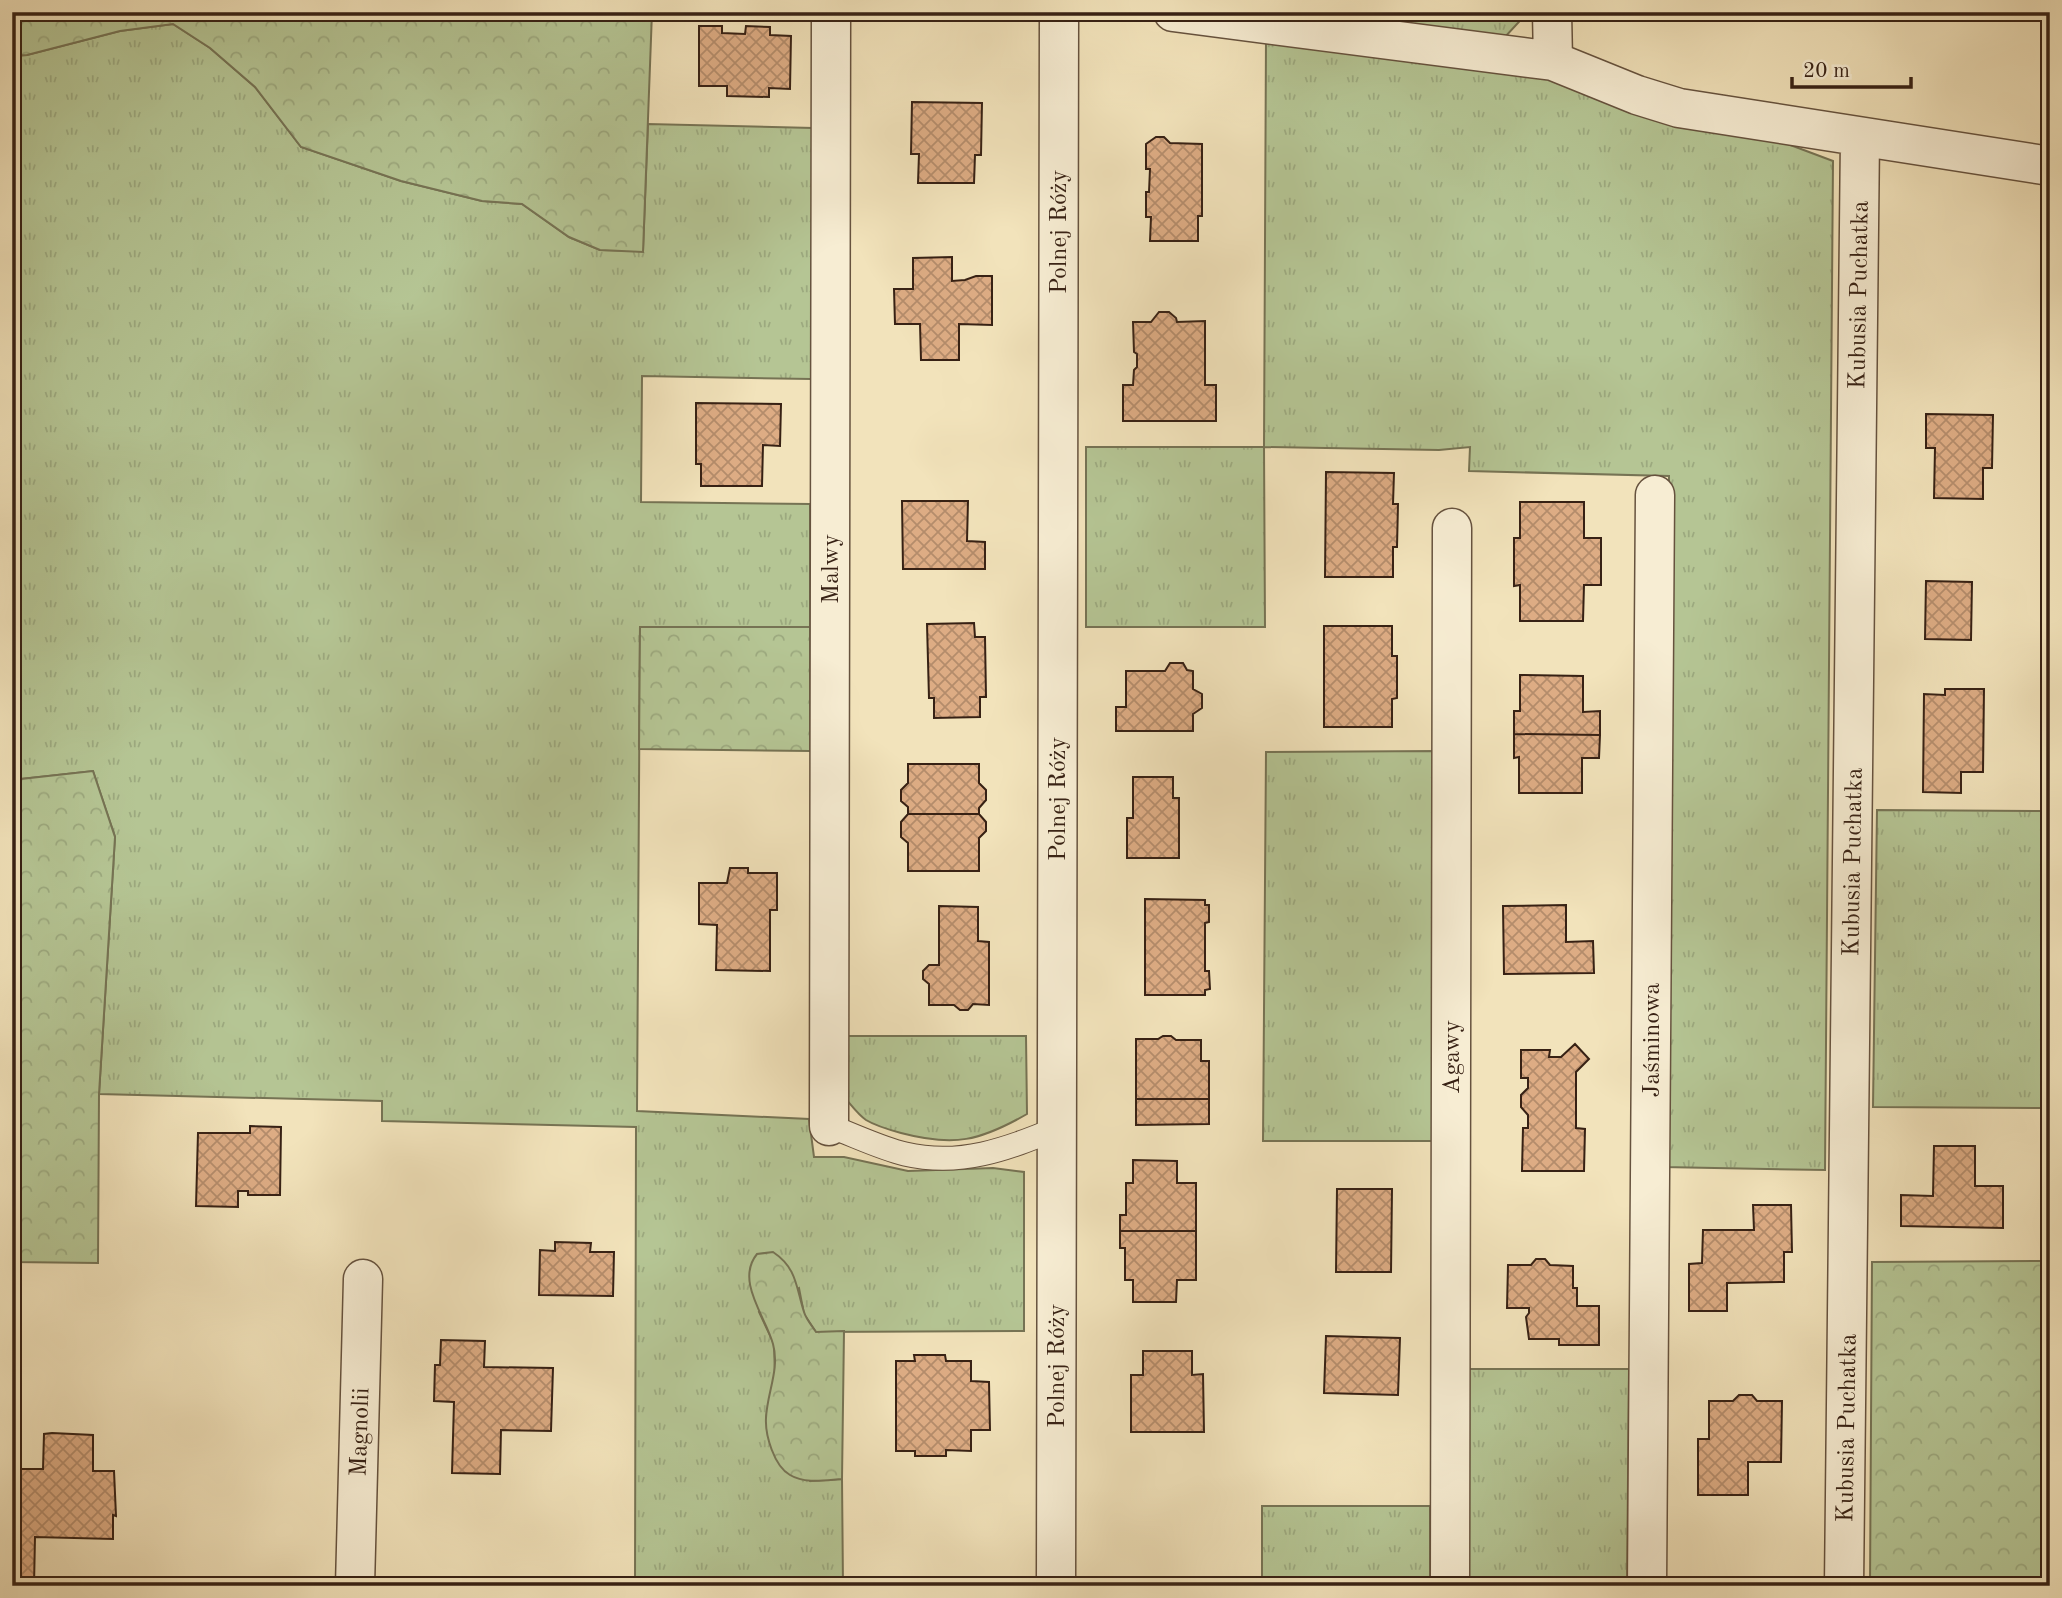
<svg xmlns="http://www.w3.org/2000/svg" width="2062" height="1598" font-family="'Old Standard TT',serif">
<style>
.grass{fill:url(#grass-tufts);stroke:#767354;stroke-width:2}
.forest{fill:url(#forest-crowns);stroke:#767354;stroke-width:2}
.building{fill:url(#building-cross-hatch);stroke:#372114;stroke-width:2}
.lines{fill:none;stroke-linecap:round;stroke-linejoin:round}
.service-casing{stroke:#66523e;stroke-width:25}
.minor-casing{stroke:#66523e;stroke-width:41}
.service{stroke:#f7edd3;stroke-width:23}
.minor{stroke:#f7edd3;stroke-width:38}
.labels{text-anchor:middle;stroke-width:7;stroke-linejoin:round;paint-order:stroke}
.street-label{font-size:24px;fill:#372114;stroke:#f7edd3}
</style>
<defs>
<pattern id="grass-tufts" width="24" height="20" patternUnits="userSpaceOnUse" patternTransform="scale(1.75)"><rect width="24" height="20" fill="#b5c594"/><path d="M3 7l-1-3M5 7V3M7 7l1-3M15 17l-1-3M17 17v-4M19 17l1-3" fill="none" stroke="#9ca97f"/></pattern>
<pattern id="forest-crowns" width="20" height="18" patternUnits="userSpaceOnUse" patternTransform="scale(1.75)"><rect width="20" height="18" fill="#b5c594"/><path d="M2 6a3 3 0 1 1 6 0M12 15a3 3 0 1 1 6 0" fill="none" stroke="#9ca97f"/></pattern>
<pattern id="building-cross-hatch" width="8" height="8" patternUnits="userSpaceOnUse" patternTransform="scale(1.75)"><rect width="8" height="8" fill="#ddac84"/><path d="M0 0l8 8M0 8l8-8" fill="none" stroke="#b48c6b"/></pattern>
</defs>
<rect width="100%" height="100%" fill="#f2e3bb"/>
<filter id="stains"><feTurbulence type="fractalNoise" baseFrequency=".00286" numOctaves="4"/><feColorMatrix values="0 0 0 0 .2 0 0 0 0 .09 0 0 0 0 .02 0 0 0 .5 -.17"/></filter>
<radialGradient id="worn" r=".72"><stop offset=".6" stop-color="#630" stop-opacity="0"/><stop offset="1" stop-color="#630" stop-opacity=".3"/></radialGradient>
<!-- grass -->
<path class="grass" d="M1326,12H1528L1505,37Z
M173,24L210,48L255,87L301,147L401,181L482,201L522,204L569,237L600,250L643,251L648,124L813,128L811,379L642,376L641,502L810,504V627H640L637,1111L809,1119L814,1157H844L908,1171L993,1168L1024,1172V1331L816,1332L804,1314L799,1288L759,1312L774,1344L775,1376L766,1418L810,1481L842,1479L843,1586H635L636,1127L382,1121V1101L99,1094L115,837L93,771L12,780V56L27,55L120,31Z
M1266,38L1536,74L1769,137L1833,161L1825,1170L1663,1167L1669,476L1469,471L1470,447L1439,450L1264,447L1265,627H1086V447H1264Z
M1437,751L1436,1141H1263L1266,752Z
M1877,810L2050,811V1108L1873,1107Z
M844,1036H1026L1027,1114C980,1141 954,1147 901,1133C890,1130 876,1126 866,1120C857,1114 850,1103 843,1096Z
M1467,1369H1629L1627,1586H1466Z
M1262,1506H1430V1586H1262Z"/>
<!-- forest -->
<path class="forest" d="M12,12H652L643,252L600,250L569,237L522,204L482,201L401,181L301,147L255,87L210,48L173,24L120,31L27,55L12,56Z
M640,627H810V751L639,749Z
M93,771L115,837L99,1094L98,1263L12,1262V780Z
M773,1252C797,1268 796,1287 804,1312C806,1319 812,1326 816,1332L844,1331L842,1479C826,1480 805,1484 790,1475C774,1466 765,1435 766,1418C767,1393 780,1369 773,1344C766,1317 735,1281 757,1254Z
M2050,1261V1586H1870L1872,1262Z"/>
<!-- building -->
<path class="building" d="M699,26H722V33L745,34L746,26L770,27V35L791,36L790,89L769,88V97L727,96V86H699Z
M912,102L982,103L981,155H975L974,183H918L919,154H911Z
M1156,137H1164L1170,143L1202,144V216H1198V241H1150L1151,217H1146V192H1149L1150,169H1146V144Z
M2046,215L2050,216V232L2043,231Z
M952,257V281L965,280L976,276H992V325L959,324V360H921L920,324H895L894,289H913V258Z
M1159,312H1169L1176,318L1177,322L1205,321V385H1216V421H1123V385H1133L1134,370L1137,367V354L1134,352L1133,322H1151Z
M696,403L781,404L780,446L763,445L762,486H701V464H696Z
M1926,414L1993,415L1992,468H1983V499L1934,498L1935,448H1926Z
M1326,472L1394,473L1393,504H1398L1397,547H1393V577H1325Z
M902,501H968L967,541L985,542V569H903Z
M1520,502H1584V538H1601V585H1584L1583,621H1520V585L1514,586V538H1520Z
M1926,581L1972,582L1971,640L1925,639Z
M974,623L975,637H985L986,697H980V717L934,718V698H929L927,624Z
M1324,626H1392V656H1397V698L1392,699V727H1324Z
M1170,663H1183L1187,670L1193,671V689L1202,694V708L1193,714V731H1116V707H1126V671H1165Z
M1520,675L1583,676V712L1600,711V735L1514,734V711H1520Z
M1945,689H1984L1983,772H1961V793L1923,792L1924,694L1945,695Z
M1514,734L1600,735L1599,758H1582V793H1519V757L1514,758Z
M908,764H979V783L986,790V800L979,808V814H908V807L901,801V790L908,783Z
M1133,777H1173V798H1179V858H1127V818H1133Z
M908,814H979L986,822V831L979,838V871H908V843L901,837V822Z
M730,868H748V873H777V910H770V971L716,970L717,925L699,924V883H727Z
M1145,899L1205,900V905H1209V922L1205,923V971H1209L1210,989L1205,990V995H1145Z
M1566,905V942L1593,941L1594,973L1504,974L1503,906Z
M939,906L978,907V941L989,942V1005L973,1004L968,1010H960L954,1005H929V984L923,979V971L929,965H939Z
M1163,1036H1171L1176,1040H1201V1061H1209V1099H1136V1039H1158Z
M1575,1044L1589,1059L1576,1072V1128L1585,1129L1584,1171H1522L1523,1128H1528V1115L1521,1107V1095L1528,1088V1078H1521V1050H1550L1549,1057H1561Z
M1136,1099H1209V1124L1136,1125Z
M250,1126L281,1127L280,1195H248V1191H238V1207L196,1206L198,1133H250Z
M1934,1146H1975V1186H2003V1228L1901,1226V1195L1933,1196Z
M1133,1160L1177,1161V1183H1196V1231H1120V1215H1126V1183H1133Z
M1337,1189H1392L1391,1272H1336Z
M1753,1205H1791L1792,1252H1784V1282L1727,1283V1311H1689V1264L1702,1263L1703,1230H1754Z
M1120,1231H1196V1280H1177L1176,1302H1133V1280H1125V1248H1120Z
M555,1242L591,1243L590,1252H614L613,1296L539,1295L540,1250L555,1251Z
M1536,1259H1545L1550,1265L1573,1266V1288H1577V1306H1599V1345H1559V1339H1529L1526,1317L1529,1313V1308H1507L1508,1265H1531Z
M1326,1336L1400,1338L1398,1395L1324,1393Z
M441,1340L485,1341L484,1367L553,1368L551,1431L501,1430L500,1474L452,1473L454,1402L434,1401L435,1365H440Z
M1143,1351H1192V1375L1203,1374L1204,1432H1131V1375H1143Z
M914,1355H945L946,1361H971V1381L989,1382L990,1430H971V1451L946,1450V1456H915V1451H896V1361H915Z
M1739,1395H1752L1757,1401H1782L1781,1462H1748V1495H1698V1439H1709V1401H1733Z
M52,1433L93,1435V1471H114L116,1516L113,1515V1539L35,1537L34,1586H12V1469H43L44,1434Z"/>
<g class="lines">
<defs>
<path id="service" d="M829,1126C854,1135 880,1148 905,1154C961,1167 1006,1149 1056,1129"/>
<path id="minor" d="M1173,12L1553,61L1637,95L1679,108L2050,166
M1552,12L1553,61
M829,1126L831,12
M355,1586L363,1279
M1056,1586L1059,12
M1450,1586L1452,528
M1647,1586L1655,495
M1844,1586L1860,137"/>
</defs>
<!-- service casing -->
<use href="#service" class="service-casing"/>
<!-- minor casing -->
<use href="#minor" class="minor-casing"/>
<!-- service -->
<use href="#service" class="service"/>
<!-- minor -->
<use href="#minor" class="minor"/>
</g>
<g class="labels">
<!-- street labels -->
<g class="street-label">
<text transform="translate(1058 232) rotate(-90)" y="8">Polnej Róży</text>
<text transform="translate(1858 295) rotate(-89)" y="8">Kubusia Puchatka</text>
<text transform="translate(830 569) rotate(-90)" y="8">Malwy</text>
<text transform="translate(1057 799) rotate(-90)" y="8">Polnej Róży</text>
<text transform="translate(1852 862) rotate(-89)" y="8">Kubusia Puchatka</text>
<text transform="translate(1651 1040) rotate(-90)" y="8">Jaśminowa</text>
<text transform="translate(1451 1057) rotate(-90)" y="8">Agawy</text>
<text transform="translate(1056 1366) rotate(-90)" y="8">Polnej Róży</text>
<text transform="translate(1846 1428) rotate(-89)" y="8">Kubusia Puchatka</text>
<text transform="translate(359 1432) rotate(-88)" y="8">Magnolii</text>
</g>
</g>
<!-- margin -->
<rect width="2062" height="1598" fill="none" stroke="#f2e3bb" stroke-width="42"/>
<rect x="14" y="14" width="2034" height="1570" fill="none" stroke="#372114" stroke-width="3.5"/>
<rect x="21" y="21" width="2020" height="1556" fill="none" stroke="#372114" stroke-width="2"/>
<!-- scale -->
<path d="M1792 77v10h119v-10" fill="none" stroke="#372114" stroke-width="3.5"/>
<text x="1803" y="77" font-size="21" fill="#372114" stroke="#f7edd3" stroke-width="5" paint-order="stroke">20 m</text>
<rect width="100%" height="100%" filter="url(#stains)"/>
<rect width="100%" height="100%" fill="url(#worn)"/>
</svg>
